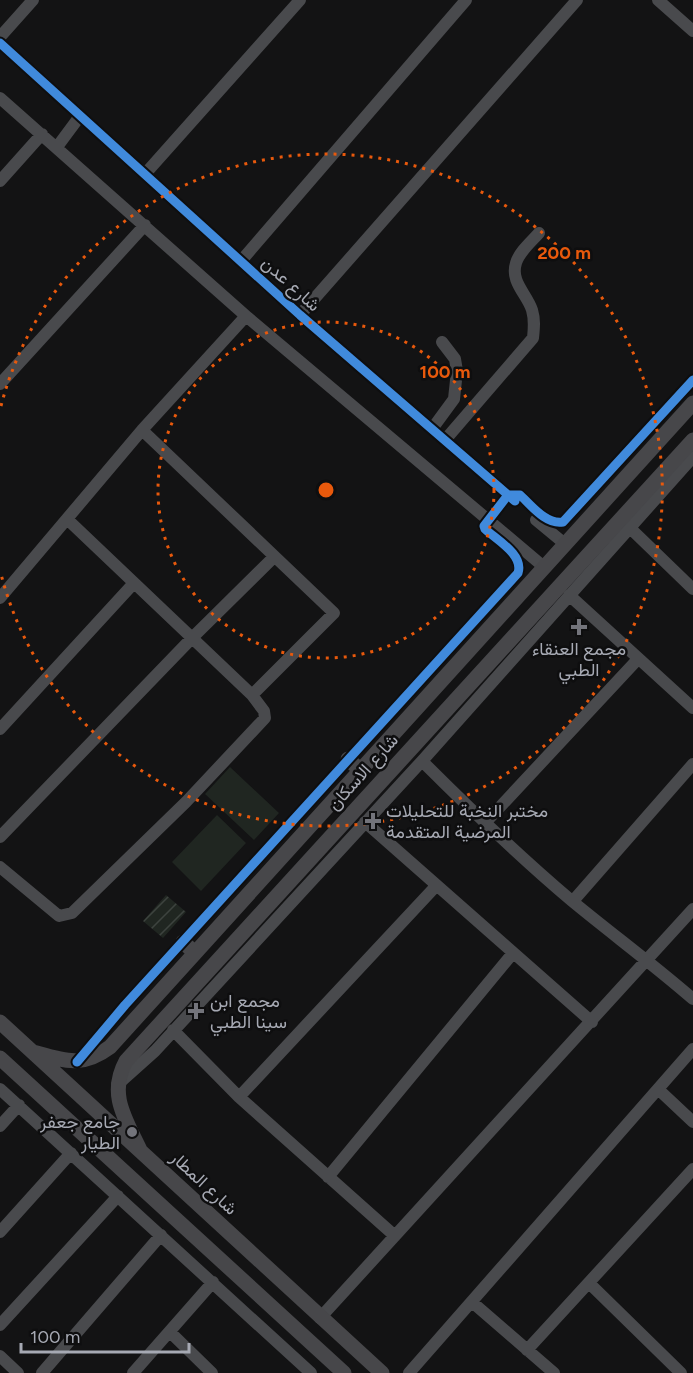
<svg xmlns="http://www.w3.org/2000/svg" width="693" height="1373" font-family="Figtree,Vazirmatn,sans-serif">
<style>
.green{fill:#202621}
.garden{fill:url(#garden-furrows)}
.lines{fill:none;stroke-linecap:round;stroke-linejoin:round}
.minor{stroke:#494a4d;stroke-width:12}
.major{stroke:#47474a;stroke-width:15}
.cycleway-casing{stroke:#0e0e0f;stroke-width:13}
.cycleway{stroke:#408adc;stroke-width:9}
.ring{fill:none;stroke:#e8590c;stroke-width:3;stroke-dasharray:3 6}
.poi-dot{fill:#73747b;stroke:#0e0e0f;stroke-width:2}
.labels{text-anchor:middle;stroke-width:5;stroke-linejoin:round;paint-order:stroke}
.street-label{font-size:18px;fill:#a6a9b3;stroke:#0e0e0f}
.poi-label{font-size:18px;fill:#a6a9b3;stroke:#0e0e0f;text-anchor:start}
.centre{fill:#e8590c;stroke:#0e0e0f;stroke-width:3}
.ring-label{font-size:18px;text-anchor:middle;font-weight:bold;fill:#e8590c;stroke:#0e0e0f;stroke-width:5;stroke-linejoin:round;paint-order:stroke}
</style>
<defs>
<pattern id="garden-furrows" width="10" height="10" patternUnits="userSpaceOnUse" patternTransform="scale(1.5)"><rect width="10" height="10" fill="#202621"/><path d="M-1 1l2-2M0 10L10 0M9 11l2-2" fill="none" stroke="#3d433f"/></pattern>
</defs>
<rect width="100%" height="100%" fill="#131314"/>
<!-- green -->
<path class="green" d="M230,767L279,813L254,840L205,794Z
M217,815L246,843L201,891L172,862Z"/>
<!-- garden -->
<path class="garden" d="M166,895L186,912L163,938L143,921Z"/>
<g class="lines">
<!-- minor -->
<path class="minor" d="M658,0L693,31
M0,37L33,0
M0,43L300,315L514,500
M0,98L246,316L544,567
M57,147L80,116
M145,174L300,0
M0,181L42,134
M241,261L466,0
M300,315L577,0
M0,384L145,225
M432,429L454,399L457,371L455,359L442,342
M142,430L334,613L252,695
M445,440L533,338C534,328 535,320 532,310C527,294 510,282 516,263C519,252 532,241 539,233
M536,520L565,544
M630,528L693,589
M569,595L693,708
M0,598L142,430L246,316
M0,729L134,583
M422,761C470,809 520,857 572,901C612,934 654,965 693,999
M365,822L592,1022
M485,823L638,659
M0,837L192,638L274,557
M0,867L59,916L72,913L186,802L265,718L264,711L252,695L67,519
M573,901L693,764
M173,1030L239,1097L395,1236
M77,1062L125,1005L518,573C524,555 497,540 485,529L484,526L508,495H520C531,505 546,525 563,522L693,380
M117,1085L155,1051L422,761L693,457
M0,1089L311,1373
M659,1090L693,1122
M239,1097L436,886
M0,1126L19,1105
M328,1177L513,953
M0,1232L71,1153
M589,1283L681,1373
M472,1302L554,1373
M320,1318L693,909
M0,1325L118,1196
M170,1332L212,1373
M527,1350L693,1169
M0,1356L18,1373
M42,1373L161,1235
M133,1373L213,1282
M409,1373L693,1049"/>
<!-- major -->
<path class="major" d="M348,759L360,770
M183,942L195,953
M0,1022L382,1373
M33,1052C65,1061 82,1068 110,1047L693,403
M0,1058L344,1373
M140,1150C125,1118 108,1094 126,1061L693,440"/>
<defs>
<path id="cycleway" d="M0,43L300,315L515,501
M77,1062L125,1005L518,573C524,555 497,540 485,529L484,526L508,495H520C531,505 546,525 563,522L693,380"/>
</defs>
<!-- cycleway casing -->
<use href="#cycleway" class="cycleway-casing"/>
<!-- cycleway -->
<use href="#cycleway" class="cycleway"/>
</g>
<!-- distance rings -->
<g class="ring">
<circle cx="326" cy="490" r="168"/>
<path d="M1 406A336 336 0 1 1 1 574"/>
</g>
<!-- markers -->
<g class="poi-dot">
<path d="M576 618h6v6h6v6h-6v6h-6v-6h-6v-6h6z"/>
<path d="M370 812h6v6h6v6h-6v6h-6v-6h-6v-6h6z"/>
<path d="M193 1002h6v6h6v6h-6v6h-6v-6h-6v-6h6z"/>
<circle cx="132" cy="1132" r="6"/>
</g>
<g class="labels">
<!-- street labels -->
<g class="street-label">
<text transform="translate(291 284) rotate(42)" y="6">شارع عدن</text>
<text transform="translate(363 772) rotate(-48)" y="6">شارع الاسكان</text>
<text transform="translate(204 1183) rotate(43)" y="6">شارع المطار</text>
</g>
<!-- poi labels -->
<g class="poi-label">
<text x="579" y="655" text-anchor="middle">مجمع العنقاء<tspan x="579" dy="21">الطبي</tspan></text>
<text x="386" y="817">مختبر النخبة للتحليلات<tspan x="386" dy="21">المرضية المتقدمة</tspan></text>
<text x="210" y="1007">مجمع ابن<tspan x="210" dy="21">سينا الطبي</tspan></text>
<text x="120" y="1128" text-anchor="end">جامع جعفر<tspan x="120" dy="21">الطيار</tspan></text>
</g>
</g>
<circle cx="326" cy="490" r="9" class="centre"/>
<g class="ring-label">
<text x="564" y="259">200 m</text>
<text x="445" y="378">100 m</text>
</g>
<!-- scale -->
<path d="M21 1343v9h168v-9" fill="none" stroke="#a6a9b3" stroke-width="3"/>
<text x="30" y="1343" font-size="18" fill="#a6a9b3" stroke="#0e0e0f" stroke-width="4.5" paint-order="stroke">100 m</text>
</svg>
